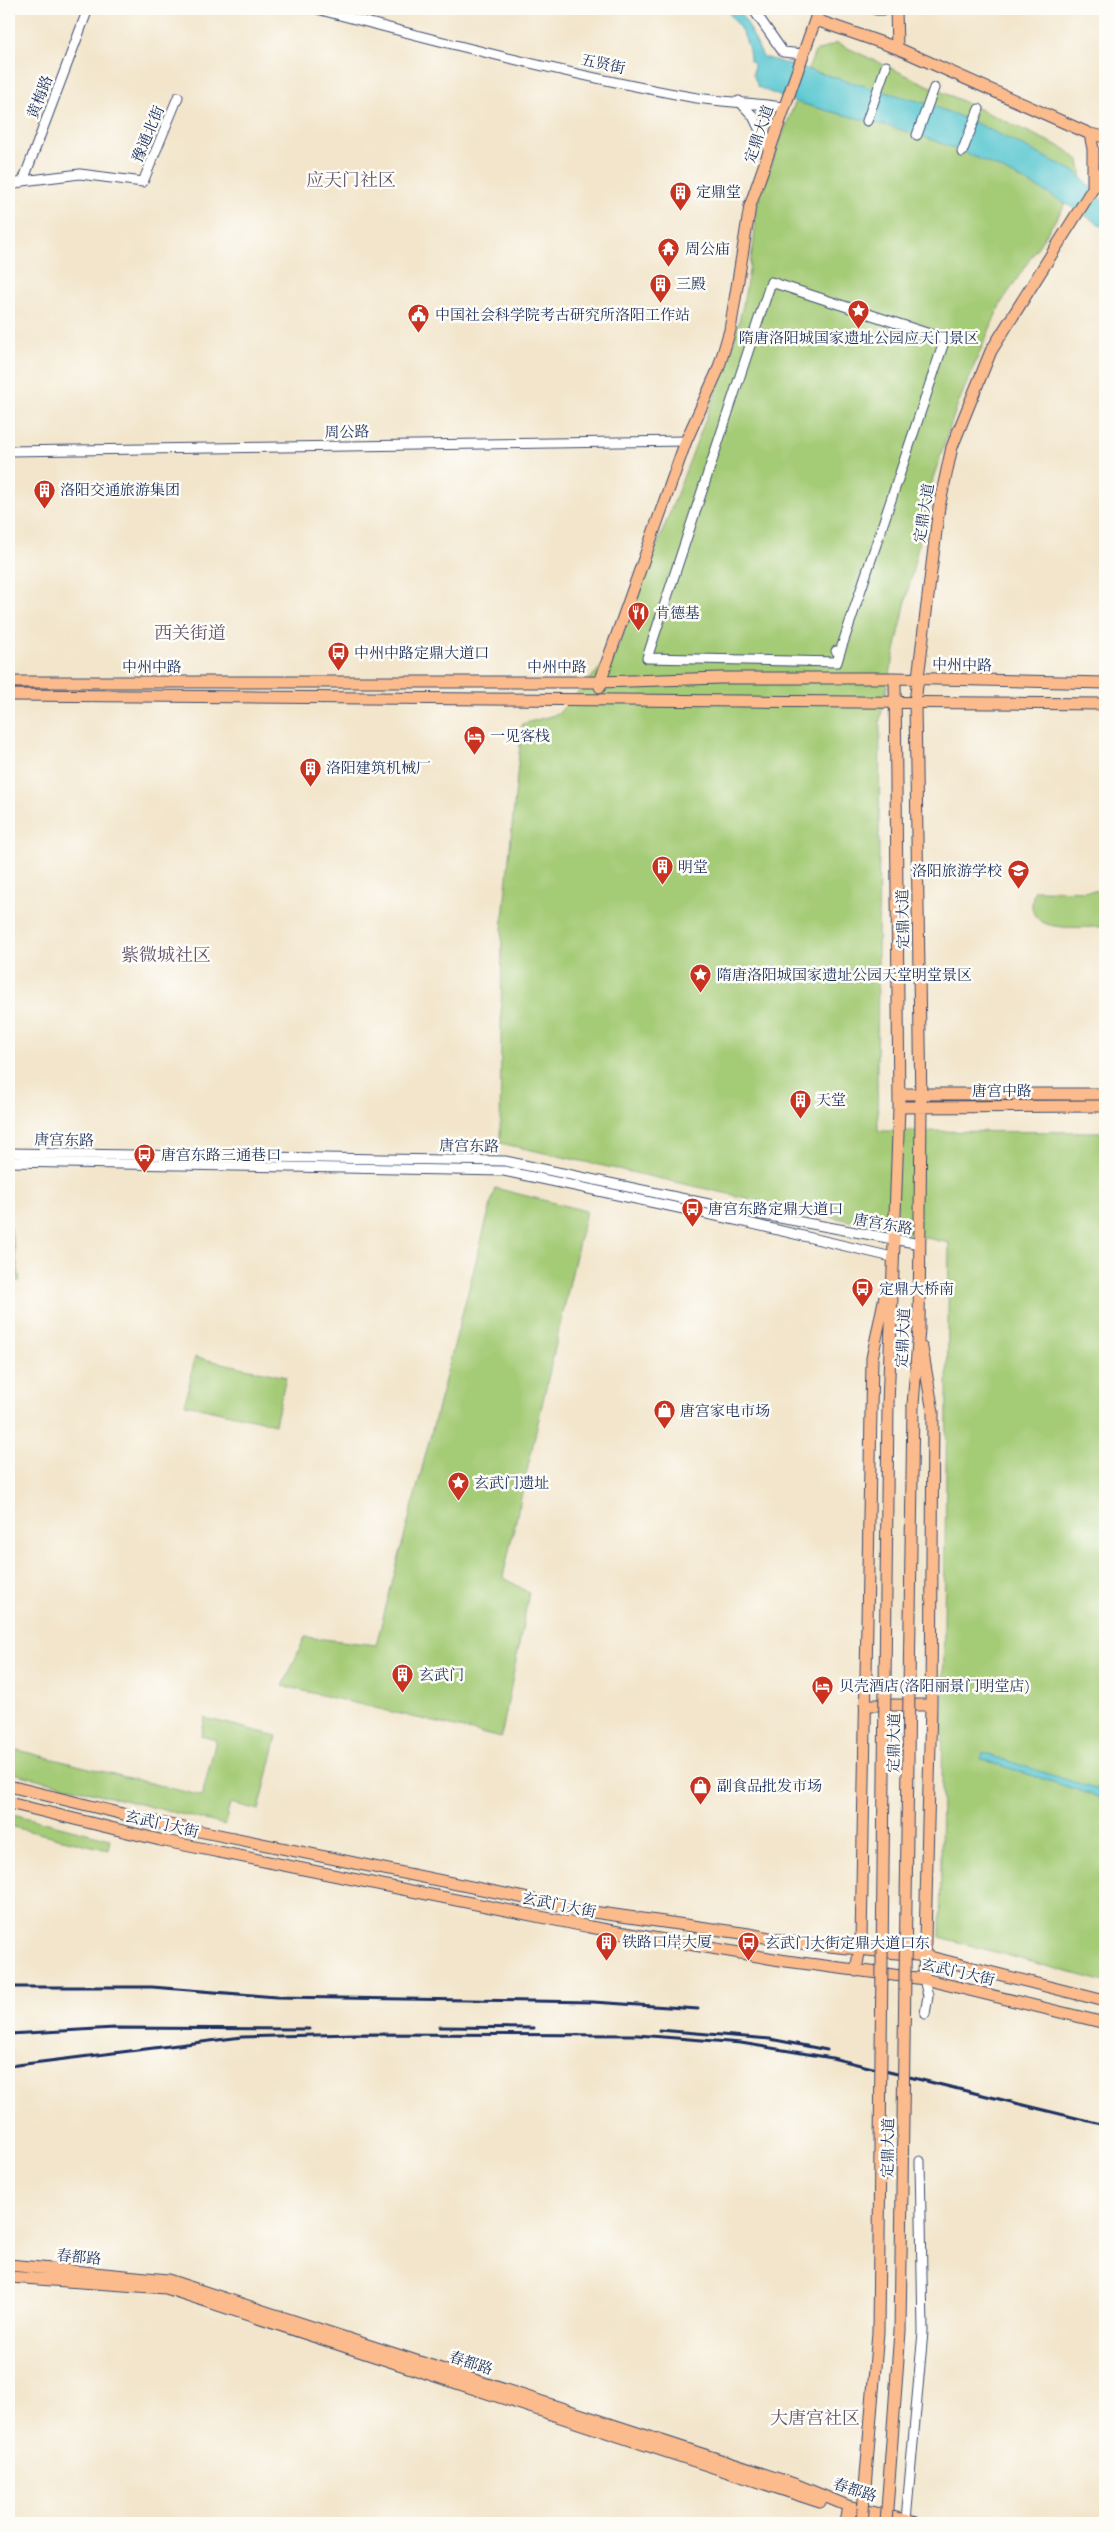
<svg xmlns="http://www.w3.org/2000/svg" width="1114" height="2532" font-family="'Old Standard TT','Noto Serif SC',serif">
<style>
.green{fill:#a4cb76;stroke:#607d6a}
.water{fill:#5bc8d1;stroke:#3b7c98}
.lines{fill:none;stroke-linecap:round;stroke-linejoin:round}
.minor-casing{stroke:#3b4a6e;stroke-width:11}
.major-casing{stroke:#3b4a6e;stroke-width:13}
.minor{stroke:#fff;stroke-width:9}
.major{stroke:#fbbb8c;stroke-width:11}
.rail{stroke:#1b2f5e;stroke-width:3}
.major-bridge-casing{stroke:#3b4a6e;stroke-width:13;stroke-linecap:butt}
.major-bridge{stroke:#fbbb8c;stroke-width:11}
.labels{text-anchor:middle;stroke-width:5;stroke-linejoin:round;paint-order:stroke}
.street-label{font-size:15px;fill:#1b2f5e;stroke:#fdfcf7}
.poi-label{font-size:15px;fill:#1b2f5e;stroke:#fdfcf7;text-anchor:start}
.quarter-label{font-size:18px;fill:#64566e;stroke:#fdfcf7}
</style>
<rect width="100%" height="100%" fill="#fdfcf7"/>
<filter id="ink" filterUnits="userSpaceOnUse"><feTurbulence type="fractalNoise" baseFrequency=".02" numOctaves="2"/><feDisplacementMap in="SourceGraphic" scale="10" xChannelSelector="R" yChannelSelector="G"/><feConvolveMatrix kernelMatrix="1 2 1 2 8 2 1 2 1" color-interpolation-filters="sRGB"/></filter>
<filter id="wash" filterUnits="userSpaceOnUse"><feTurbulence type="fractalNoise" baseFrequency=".0096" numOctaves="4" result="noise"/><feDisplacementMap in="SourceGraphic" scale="20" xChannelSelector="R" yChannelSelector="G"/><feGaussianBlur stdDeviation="1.12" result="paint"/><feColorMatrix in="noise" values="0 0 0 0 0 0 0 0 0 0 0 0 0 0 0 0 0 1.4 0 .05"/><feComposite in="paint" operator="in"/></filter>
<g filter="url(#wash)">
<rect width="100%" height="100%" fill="#f2e5cb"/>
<!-- green -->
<path class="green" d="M837,43L1065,149L1079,160L1082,179L1000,305L957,406L933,478L880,719L877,1080L878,1131L1105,1132V1982L940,1937L949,1243L500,1143L502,929L522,724L558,714L618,648L732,350L743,305L754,241L756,209L775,154L815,52Z
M1035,890L1105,891V927C1077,926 1018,937 1035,890Z
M495,1188L586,1211L503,1577L529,1593L501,1738L283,1686L305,1637L376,1645Z
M9,1226H10L20,1281H9Z
M195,1357L286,1377L275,1424L185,1404Z
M205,1718L277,1736L259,1810L230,1803L225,1825L9,1772V1748L202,1796L216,1740L201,1736Z
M9,1813L110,1839L108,1850L9,1826Z"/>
<!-- water -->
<path class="water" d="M725,9H737L747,23L763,57L928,104L974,122L1076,172L1105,203V228C1047,190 983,157 918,135C865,117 809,111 758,87L753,74L754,63L750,61C750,42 738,22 725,9Z
M983,1753L1105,1792V1799L981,1759Z"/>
</g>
<g filter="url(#ink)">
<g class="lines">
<defs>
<path id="minor" d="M317,9C441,42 565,74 691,97C721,102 754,103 785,107
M753,9L783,52L803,54
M739,101L753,116L770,151
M867,121L886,66
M917,135L934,88
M962,152L979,109
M23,181L80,174L143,182L178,97
M9,187L23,181L88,9
M9,451L686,441
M836,651L840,652L945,339L771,282L647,658L837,662L840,652
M9,1153L505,1161L742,1211L920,1244
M9,1162L504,1171L740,1221L892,1257
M924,1979L928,1996L925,2014
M906,2520L923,2332L920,2161"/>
<path id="major" d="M876,9H885
M896,9L897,48
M816,20L897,48L1090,134L1105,137
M1090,134L1093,149V185
M9,682H600L721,678H895L1105,683
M600,687V682L686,441L718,370L730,330L750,206L819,9
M9,695L1105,704
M899,1094H1105
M899,1107L1105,1106
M922,1348L933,1412L931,1705L924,1979
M888,1405L899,1107L895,678
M913,1405L919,1329L921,1106L915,702L939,507L952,447L991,351L1105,169
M865,1705H931
M9,1786L160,1823L593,1912L749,1934L790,1942L926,1956L1105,2001
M9,1803L160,1840L590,1927L786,1961L924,1979L1105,2023
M856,1971L861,1940L872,1358L886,1291
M9,2265L168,2280L797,2485L848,2506L917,2523
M9,2277L166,2288L820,2502
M856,2515L884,2523
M845,2523L848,2506"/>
</defs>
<!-- minor casing -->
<use href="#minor" class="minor-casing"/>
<!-- major casing -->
<use href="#major" class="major-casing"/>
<!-- minor -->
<use href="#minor" class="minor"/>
<!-- major -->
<use href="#major" class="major"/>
<!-- rail -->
<path class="rail" d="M9,1987H152L276,1997L593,2002L698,2009
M439,2027L534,2028
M659,2030L770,2039L827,2050
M9,2034L115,2028L309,2029
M9,2066L242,2037L354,2034L637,2035L741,2043L832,2058L1105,2125"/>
<defs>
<path id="major-bridge" d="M862,2523L878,2332L888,1405
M886,2523L900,2331L913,1405"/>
</defs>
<!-- major-bridge casing -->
<use href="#major-bridge" class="major-bridge-casing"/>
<!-- major-bridge -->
<use href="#major-bridge" class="major-bridge"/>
</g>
</g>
<!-- icons -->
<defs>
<symbol id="building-pin" viewBox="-11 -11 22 30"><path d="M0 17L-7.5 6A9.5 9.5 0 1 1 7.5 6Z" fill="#c8321e" stroke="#fdfcf7"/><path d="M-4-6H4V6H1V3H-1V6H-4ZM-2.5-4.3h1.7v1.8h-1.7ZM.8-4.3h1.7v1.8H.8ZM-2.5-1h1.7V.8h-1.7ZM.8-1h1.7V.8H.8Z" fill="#fff"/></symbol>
<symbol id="temple-pin" viewBox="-11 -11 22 30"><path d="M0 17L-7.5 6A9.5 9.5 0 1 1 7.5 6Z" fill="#c8321e" stroke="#fdfcf7"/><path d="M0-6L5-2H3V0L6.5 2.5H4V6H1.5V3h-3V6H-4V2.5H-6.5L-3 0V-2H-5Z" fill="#fff"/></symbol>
<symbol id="sight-pin" viewBox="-11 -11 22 30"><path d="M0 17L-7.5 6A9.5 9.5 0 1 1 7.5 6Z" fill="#c8321e" stroke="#fdfcf7"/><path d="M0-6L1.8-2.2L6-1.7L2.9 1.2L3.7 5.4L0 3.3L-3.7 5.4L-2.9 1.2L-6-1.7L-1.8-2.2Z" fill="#fff"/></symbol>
<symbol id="civic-pin" viewBox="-11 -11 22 30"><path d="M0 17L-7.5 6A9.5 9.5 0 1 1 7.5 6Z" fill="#c8321e" stroke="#fdfcf7"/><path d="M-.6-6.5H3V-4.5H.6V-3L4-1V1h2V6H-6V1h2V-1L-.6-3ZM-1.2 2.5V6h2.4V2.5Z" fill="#fff"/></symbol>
<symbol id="restaurant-pin" viewBox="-11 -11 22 30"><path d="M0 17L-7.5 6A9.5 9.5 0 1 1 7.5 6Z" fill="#c8321e" stroke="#fdfcf7"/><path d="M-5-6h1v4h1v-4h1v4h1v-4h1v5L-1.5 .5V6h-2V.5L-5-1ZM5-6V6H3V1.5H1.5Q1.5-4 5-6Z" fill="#fff"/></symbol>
<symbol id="bus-pin" viewBox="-11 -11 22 30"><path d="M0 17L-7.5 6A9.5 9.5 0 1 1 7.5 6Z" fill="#c8321e" stroke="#fdfcf7"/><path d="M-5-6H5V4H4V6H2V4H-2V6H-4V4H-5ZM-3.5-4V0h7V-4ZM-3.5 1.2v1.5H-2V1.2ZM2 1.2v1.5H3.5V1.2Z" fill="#fff"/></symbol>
<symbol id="hotel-pin" viewBox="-11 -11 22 30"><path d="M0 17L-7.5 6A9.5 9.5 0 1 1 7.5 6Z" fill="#c8321e" stroke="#fdfcf7"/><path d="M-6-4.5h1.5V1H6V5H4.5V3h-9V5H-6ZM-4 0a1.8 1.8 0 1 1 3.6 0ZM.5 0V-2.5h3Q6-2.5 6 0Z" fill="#fff"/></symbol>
<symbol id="school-pin" viewBox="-11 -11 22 30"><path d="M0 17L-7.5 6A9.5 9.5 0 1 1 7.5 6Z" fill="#c8321e" stroke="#fdfcf7"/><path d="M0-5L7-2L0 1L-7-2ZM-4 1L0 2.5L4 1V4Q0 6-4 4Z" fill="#fff"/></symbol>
<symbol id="shop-pin" viewBox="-11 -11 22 30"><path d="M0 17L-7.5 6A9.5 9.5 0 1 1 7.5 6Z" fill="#c8321e" stroke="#fdfcf7"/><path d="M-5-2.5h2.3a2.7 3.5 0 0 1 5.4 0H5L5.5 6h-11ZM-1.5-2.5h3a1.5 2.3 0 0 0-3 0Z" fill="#fff"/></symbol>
</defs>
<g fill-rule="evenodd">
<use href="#building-pin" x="668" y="180" width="25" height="34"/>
<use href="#temple-pin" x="656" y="236" width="25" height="34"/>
<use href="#building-pin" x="648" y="272" width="25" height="34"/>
<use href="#sight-pin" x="846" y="298" width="25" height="34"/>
<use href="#civic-pin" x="406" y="302" width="25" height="34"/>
<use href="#building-pin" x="32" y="478" width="25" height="34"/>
<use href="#restaurant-pin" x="626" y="600" width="25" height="34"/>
<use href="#bus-pin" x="326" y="640" width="25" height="34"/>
<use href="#hotel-pin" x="462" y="724" width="25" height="34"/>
<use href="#building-pin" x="298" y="756" width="25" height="34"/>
<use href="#building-pin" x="650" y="854" width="25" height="34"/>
<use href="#school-pin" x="1006" y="858" width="25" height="34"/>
<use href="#sight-pin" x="688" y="962" width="25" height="34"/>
<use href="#building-pin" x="788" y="1088" width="25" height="34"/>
<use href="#bus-pin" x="132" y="1142" width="25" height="34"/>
<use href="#bus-pin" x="680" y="1196" width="25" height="34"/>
<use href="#bus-pin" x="850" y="1276" width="25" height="34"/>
<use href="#shop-pin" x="652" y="1398" width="25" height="34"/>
<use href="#sight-pin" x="446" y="1470" width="25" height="34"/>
<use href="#building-pin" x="390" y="1662" width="25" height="34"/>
<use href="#hotel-pin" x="810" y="1674" width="25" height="34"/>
<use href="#shop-pin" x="688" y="1774" width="25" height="34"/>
<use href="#building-pin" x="594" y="1930" width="25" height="34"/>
<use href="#bus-pin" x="736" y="1930" width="25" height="34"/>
</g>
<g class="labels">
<!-- street labels -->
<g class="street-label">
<text transform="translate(603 64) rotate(12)" y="5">五贤街</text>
<text transform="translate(40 97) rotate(-69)" y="5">黄梅路</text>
<text transform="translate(148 134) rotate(-67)" y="5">豫通北街</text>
<text transform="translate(759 134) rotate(-71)" y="5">定鼎大道</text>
<text transform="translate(347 432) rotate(-1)" y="5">周公路</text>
<text transform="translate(924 513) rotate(-81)" y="5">定鼎大道</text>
<text transform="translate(962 665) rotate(1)" y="5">中州中路</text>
<text x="152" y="672">中州中路</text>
<text x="557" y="672">中州中路</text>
<text transform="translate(903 919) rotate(-91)" y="5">定鼎大道</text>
<text x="1002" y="1096">唐宫中路</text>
<text transform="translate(64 1140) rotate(1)" y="5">唐宫东路</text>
<text transform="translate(469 1146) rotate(1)" y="5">唐宫东路</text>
<text transform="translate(883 1224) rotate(10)" y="5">唐宫东路</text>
<text transform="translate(903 1338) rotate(-87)" y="5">定鼎大道</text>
<text transform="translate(894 1743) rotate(-89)" y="5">定鼎大道</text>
<text transform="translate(162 1824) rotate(13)" y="5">玄武门大街</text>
<text transform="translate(559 1905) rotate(11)" y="5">玄武门大街</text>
<text transform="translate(958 1972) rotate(13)" y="5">玄武门大街</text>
<text transform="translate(888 2148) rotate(-89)" y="5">定鼎大道</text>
<text transform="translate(79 2257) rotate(5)" y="5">春都路</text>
<text transform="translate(471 2363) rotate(18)" y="5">春都路</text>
<text transform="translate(855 2490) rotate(18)" y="5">春都路</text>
</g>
<!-- poi labels -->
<g class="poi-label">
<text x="696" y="197">定鼎堂</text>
<text x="685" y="254">周公庙</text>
<text x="676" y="289">三殿</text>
<text x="435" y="320">中国社会科学院考古研究所洛阳工作站</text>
<text x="859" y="343" text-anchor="middle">隋唐洛阳城国家遗址公园应天门景区</text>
<text x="60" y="495">洛阳交通旅游集团</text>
<text x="655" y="618">肯德基</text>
<text x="354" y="658">中州中路定鼎大道口</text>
<text x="490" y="741">一见客栈</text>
<text x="326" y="773">洛阳建筑机械厂</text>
<text x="678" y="872">明堂</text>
<text x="1002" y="876" text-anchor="end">洛阳旅游学校</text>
<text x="717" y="980">隋唐洛阳城国家遗址公园天堂明堂景区</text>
<text x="816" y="1105">天堂</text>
<text x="161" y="1160">唐宫东路三通巷口</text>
<text x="708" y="1214">唐宫东路定鼎大道口</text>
<text x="879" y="1294">定鼎大桥南</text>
<text x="680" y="1416">唐宫家电市场</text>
<text x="474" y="1488">玄武门遗址</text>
<text x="419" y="1680">玄武门</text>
<text x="839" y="1691">贝壳酒店(洛阳丽景门明堂店)</text>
<text x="717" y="1791">副食品批发市场</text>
<text x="622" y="1947">铁路口岸大厦</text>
<text x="765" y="1948">玄武门大街定鼎大道口东</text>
</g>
<!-- quarter labels -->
<g class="quarter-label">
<text x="351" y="186">应天门社区</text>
<text x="190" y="639">西关街道</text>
<text x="166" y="961">紫微城社区</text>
<text x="815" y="2424">大唐宫社区</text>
</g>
</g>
<!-- margin -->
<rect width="1114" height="2532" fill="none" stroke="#fdfcf7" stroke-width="30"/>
</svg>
